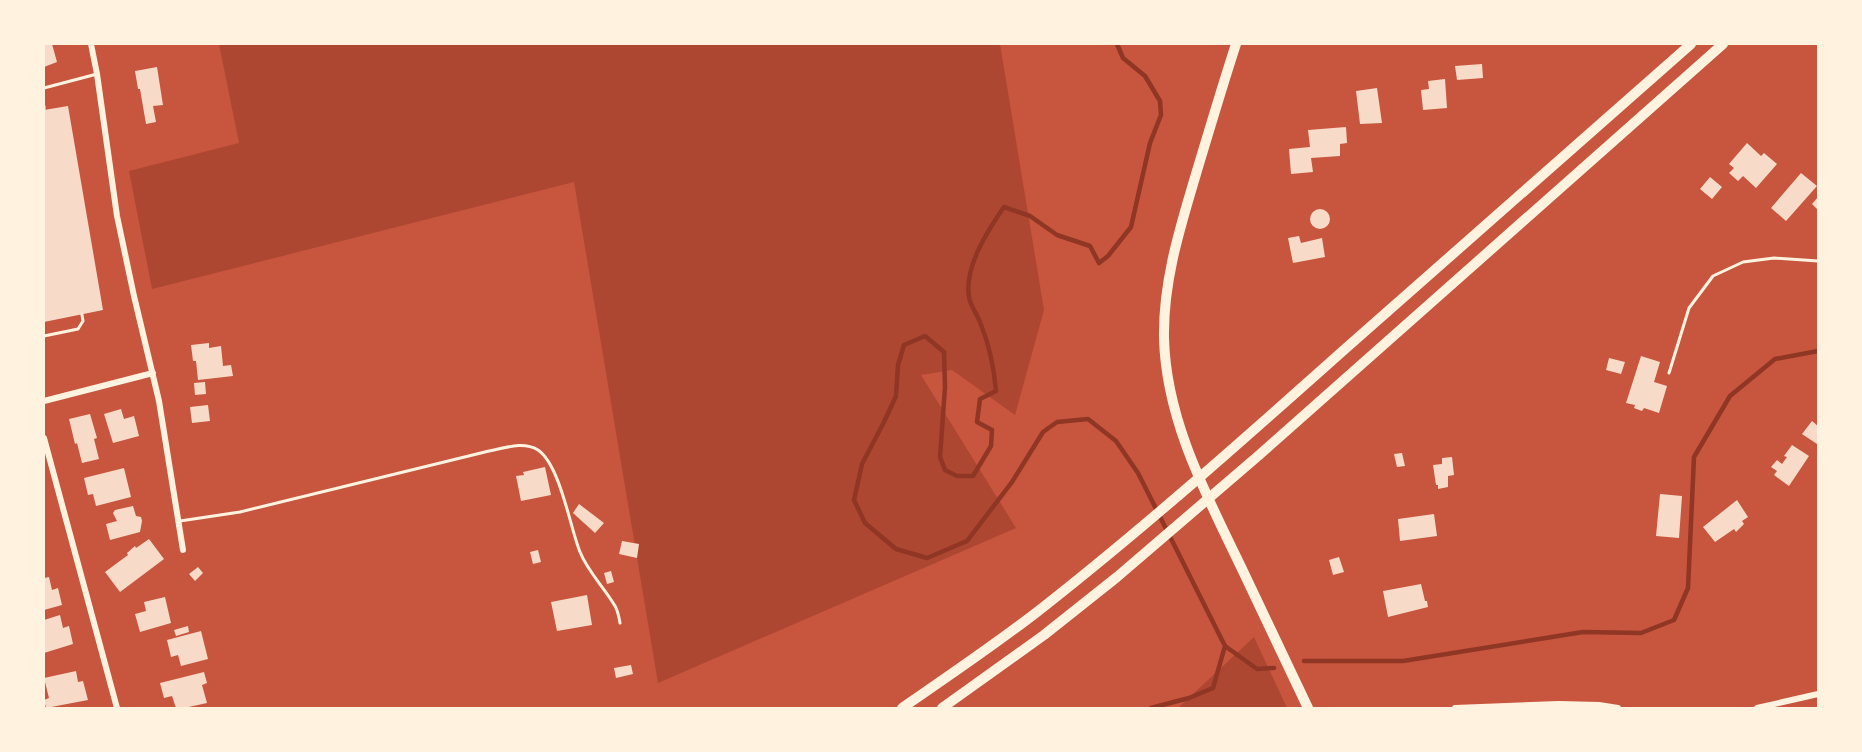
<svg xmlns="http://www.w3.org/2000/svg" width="1862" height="752" font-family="'Titillium Web',sans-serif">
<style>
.green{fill:#ae4732}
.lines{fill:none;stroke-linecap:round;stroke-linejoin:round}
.stream{stroke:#8f3625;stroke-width:4.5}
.building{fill:#f7dbc8}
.service{stroke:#fff3e0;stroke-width:3}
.minor{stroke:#fff3e0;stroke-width:6}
.primary{stroke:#fff3e0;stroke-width:10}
.trunk{stroke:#fff3e0;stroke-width:10}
</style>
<rect width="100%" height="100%" fill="#c8553d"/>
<!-- green -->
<path class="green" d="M219,44H1000L1044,310L1015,415L952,370L921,375L1016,528L658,683L574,182L152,289L129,171L239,143Z
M1254,637L1287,708H1178Z"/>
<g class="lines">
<!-- stream -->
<path class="stream" d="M1117,44L1123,58L1145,76L1160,101L1161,115L1150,143L1131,227L1108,256L1099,263L1090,246L1057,235L1030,216L1004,207C988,230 964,267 969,297C970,305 977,314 980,322C989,344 994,367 996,391L980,399L977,422L992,430L991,446L973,476H957L945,470L940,457L945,387L944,352L925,336L904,345L898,365L896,396L884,422L862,464L854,500L865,523L896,549L927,558L967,541L1012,482L1043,432L1057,422L1088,419L1116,441L1138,473L1225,646L1213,688L1189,698L1151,708
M1225,646L1257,669L1274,668
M1304,661H1403L1583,632L1641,633L1674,620L1688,588L1694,457L1730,396L1775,359L1818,351"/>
</g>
<!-- building -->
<path class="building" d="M44,44H52L57,62L44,67Z
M1482,64L1483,78L1457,80L1455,66Z
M157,67L163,105L153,106L156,122L146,124L140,89H138L135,71Z
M1445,79L1447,108L1423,110L1421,90L1429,89L1428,81Z
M1377,88L1382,123L1360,124L1356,91Z
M68,106L103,310L44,322V110Z
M1346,127L1347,143L1340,144V156L1311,158L1313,172L1291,174L1289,149L1310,147L1308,130Z
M1747,143L1761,156L1764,153L1777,164L1756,188L1743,176L1738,181L1729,173L1734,168L1729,164Z
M1801,173L1817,186L1786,221L1771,208Z
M1710,177L1722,187L1712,199L1700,189Z
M1818,197V210L1812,204Z
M1310 219a10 10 0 1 1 20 0a10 10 0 1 1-20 0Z
M1299,236L1301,243L1322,238L1325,257L1293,263L1288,238Z
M209,343V348L221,346L223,366L231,365L233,376L198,380L196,361H193L191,345Z
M1641,356L1660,362L1654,382L1667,386L1659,413L1644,408L1642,411L1634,408L1635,405L1626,403Z
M1609,358L1625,362L1621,374L1606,370Z
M205,382L206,394L195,395L194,383Z
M208,405L210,421L192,423L190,407Z
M121,409L124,419L134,416L139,436L113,443L104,414Z
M90,414L97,438L94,439L99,459L82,463L77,443L75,444L69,419Z
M1812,421L1818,426L1817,444L1802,434Z
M1792,445L1809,456L1789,486L1774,475L1777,471L1771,467L1777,460L1782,464L1787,457L1784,456Z
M1402,453L1405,466L1397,467L1394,454Z
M1452,457L1454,475L1448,476V487L1438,489V485H1436L1433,465L1442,464V458Z
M545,467L551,495L521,501L516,476L524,475L523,472Z
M124,468L131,497L96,506L93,494L88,495L84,478Z
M1660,494L1682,496L1679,538L1656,536Z
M1737,500L1748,517L1742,521L1744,524L1736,532L1734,529L1715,542L1703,527Z
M579,504L604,523L595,533L573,513Z
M133,506L136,516L141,517L142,521L140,532L110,540L106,524L117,521L113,513L115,510Z
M1434,514L1437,536L1400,541L1398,519Z
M149,539L164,559L120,592L105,572L128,555L127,553L135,546L136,548Z
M622,541L639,544L637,558L619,554Z
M538,550L541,562L533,564L530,552Z
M1339,557L1344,572L1333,575L1329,560Z
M198,567L203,573L195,581L189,574Z
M611,571L614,582L607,584L604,573Z
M49,577L52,590L58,588L62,605L44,610V578Z
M1421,584L1425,601H1427L1428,607L1388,617L1383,591Z
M587,595L592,625L557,631L551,602Z
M165,597L171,623L140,632L135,614L146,611L144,602Z
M60,615L63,628L69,626L73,644L44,653V620Z
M188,626L189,632L176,636L174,630Z
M201,631L208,659L181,666L178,655L171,657L167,640Z
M631,665L633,674L616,678L614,668Z
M76,671L78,682L83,681L88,700L46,708L44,700L49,698L44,678Z
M204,672L207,683L202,685L207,703L184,708H176L172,696L164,698L160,683Z"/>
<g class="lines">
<!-- service -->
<path class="service" d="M44,88L97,74
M44,106V110
M44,336L78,329L83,321L82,315
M1669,373L1689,308L1713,276L1743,262L1774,258L1818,261
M180,521L240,512L489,451C505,448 523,441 538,450C560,465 570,527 580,552C588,572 604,587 615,606C618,611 619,617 620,623"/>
<!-- minor -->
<path class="minor" d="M91,44L97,74L117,216L134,296L159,401L183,550
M44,401L153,373
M44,438L117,708
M1455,708L1559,704L1599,705L1618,708
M1757,708L1818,694"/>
<!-- primary -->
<path class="primary" d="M1236,44C1222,87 1209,131 1196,174C1180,228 1163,281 1164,338C1166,421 1207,496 1242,569C1264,615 1286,662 1308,708"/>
<!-- trunk -->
<path class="trunk" d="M902,708C947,677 993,646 1037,612C1143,529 1244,439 1345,349C1460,247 1575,145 1691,44
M942,708L1044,635L1117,577L1258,456L1723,44"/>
</g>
<!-- border -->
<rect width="1862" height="752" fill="none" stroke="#fff3e0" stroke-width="90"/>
</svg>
